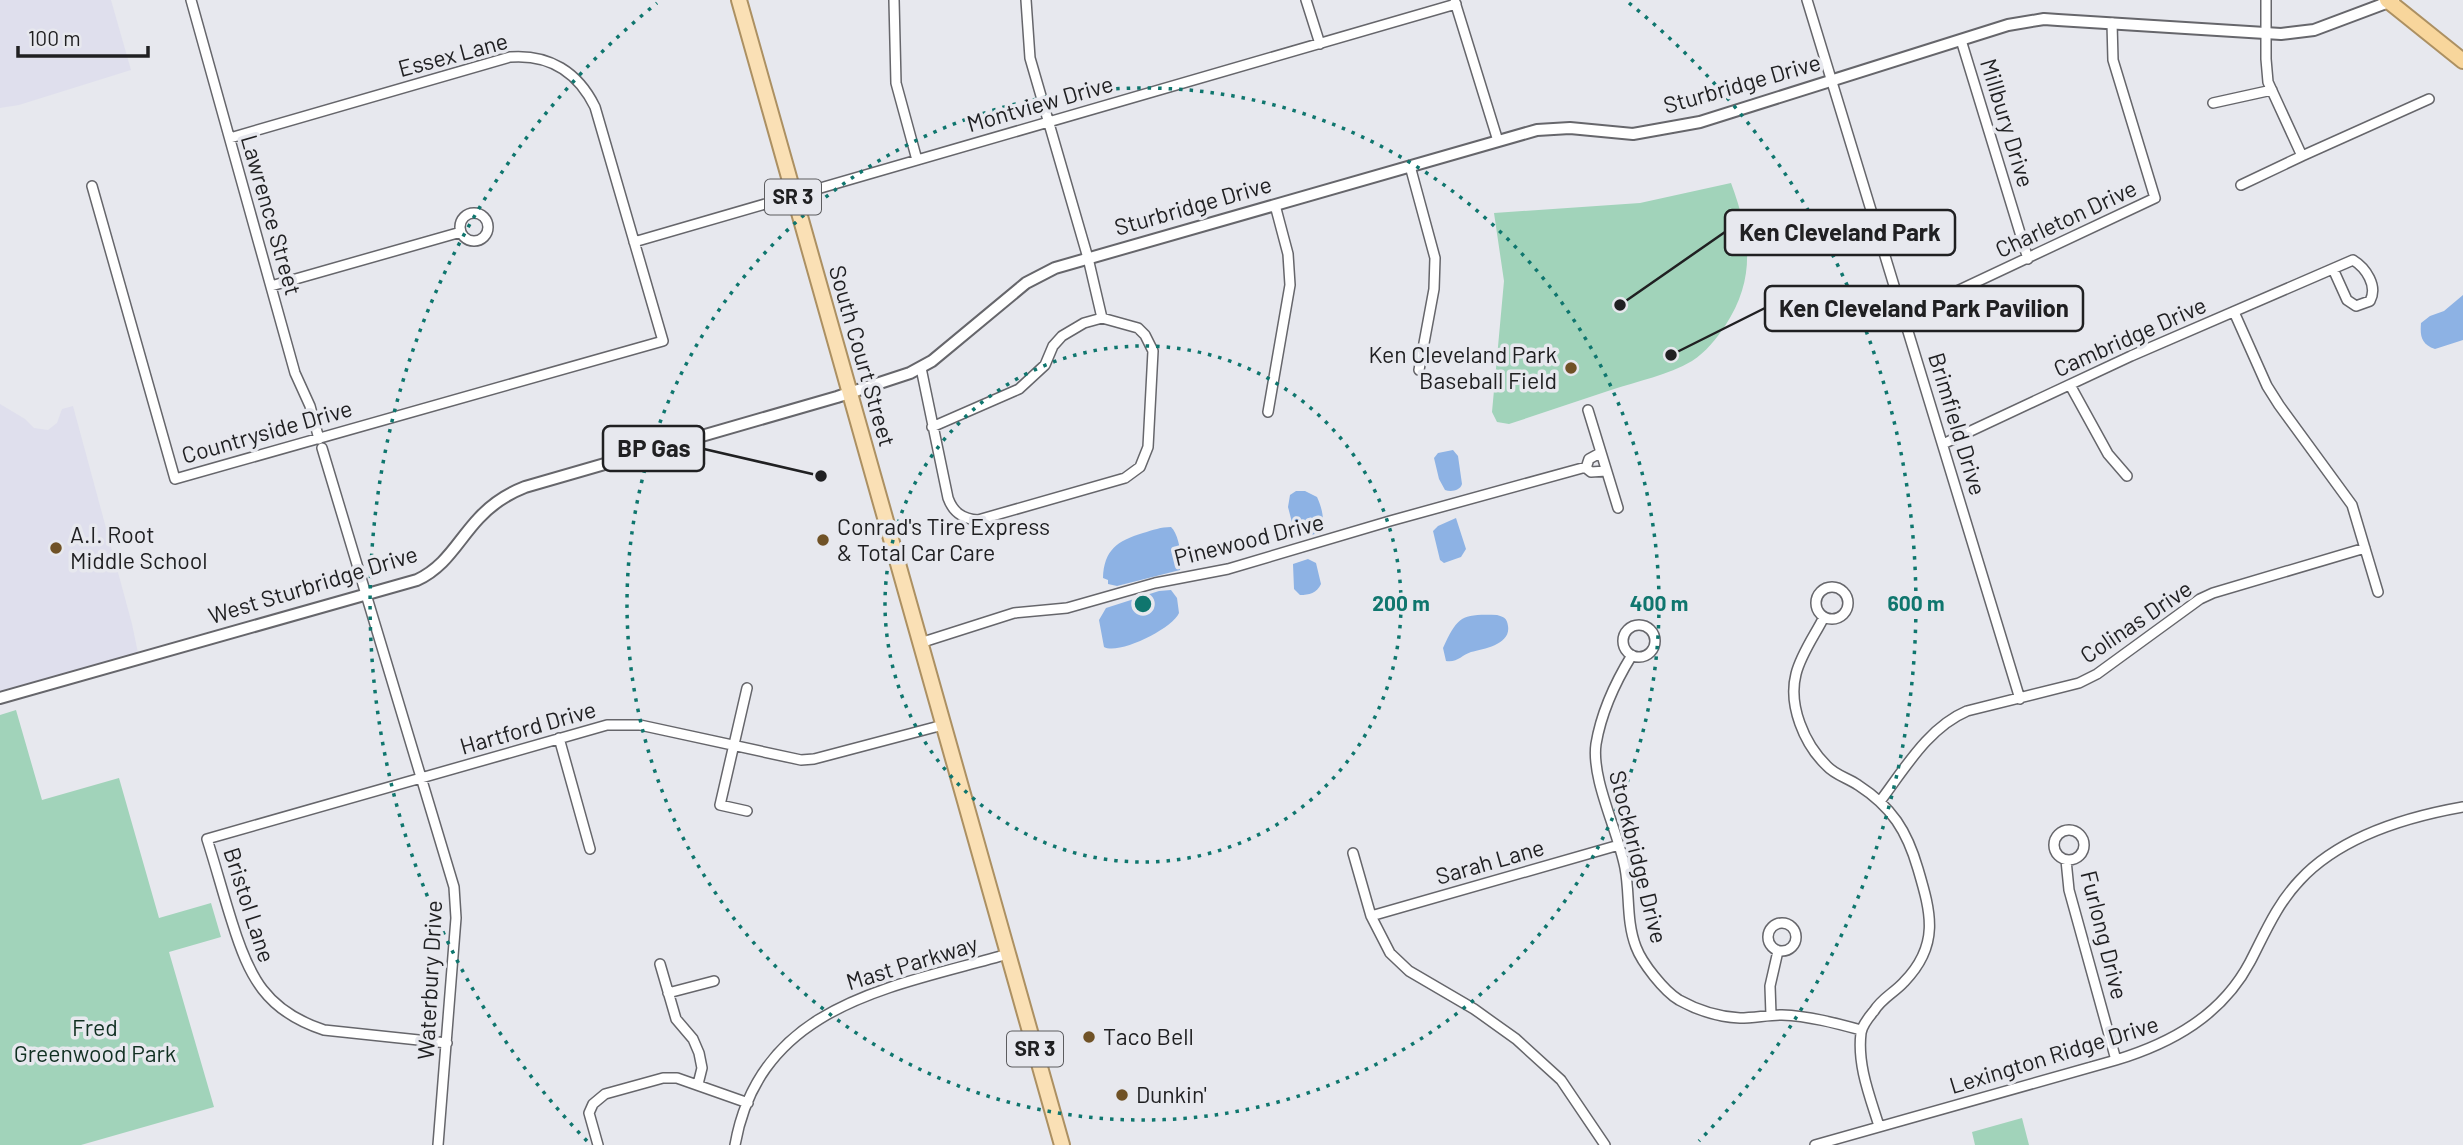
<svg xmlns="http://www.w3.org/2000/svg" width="2463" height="1145" font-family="Barlow,sans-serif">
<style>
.built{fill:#dfdfed}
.green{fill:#a1d3ba}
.water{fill:#8db2e4}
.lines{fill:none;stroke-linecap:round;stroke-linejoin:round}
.minor-casing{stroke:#66666b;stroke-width:12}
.tertiary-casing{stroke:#66666b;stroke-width:14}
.primary-casing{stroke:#ac9062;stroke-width:18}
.trunk-casing{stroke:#ac9062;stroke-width:18}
.minor{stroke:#fff;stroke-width:9}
.tertiary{stroke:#fff;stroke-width:10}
.primary{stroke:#fae0b5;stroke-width:14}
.trunk{stroke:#f8d69c;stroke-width:14}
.ring{fill:none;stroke:#0f766e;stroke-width:3.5;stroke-dasharray:3.5 7}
.poi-dot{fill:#705226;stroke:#e7e8ee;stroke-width:2.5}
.labels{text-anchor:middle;stroke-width:7;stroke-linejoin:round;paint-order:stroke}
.shield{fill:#e7e8ee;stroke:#5c5c5f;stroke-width:2}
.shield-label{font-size:21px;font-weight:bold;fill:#202022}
.street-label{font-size:23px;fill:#202022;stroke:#e7e8ee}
.poi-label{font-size:23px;fill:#202022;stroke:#e7e8ee;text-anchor:start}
.park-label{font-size:23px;fill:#113022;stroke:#e7e8ee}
.centre{fill:#0f766e;stroke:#e7e8ee;stroke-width:3.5}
.ring-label{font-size:21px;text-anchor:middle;font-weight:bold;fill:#0f766e;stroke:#e7e8ee;stroke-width:7;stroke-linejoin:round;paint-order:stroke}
.leader{fill:none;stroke:#202022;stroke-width:2.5}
.callout-dot{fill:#202022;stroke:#e7e8ee;stroke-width:2.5}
.callout{fill:#e7e8ee;stroke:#202022;stroke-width:2.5}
.callout-label{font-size:24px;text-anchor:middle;font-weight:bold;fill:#202022}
</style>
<rect width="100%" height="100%" fill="#e7e8ee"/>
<!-- built -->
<path class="built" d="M0,0H111L131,70L19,105L0,108Z
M0,404L25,419L34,428L48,430L57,423L62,409L73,406L132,624L138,653L0,691Z"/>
<!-- green -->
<path class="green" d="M1731,183C1750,234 1757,278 1725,326C1716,339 1706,352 1692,361C1668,375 1638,381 1611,390C1577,401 1543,413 1509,424L1497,422L1492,412L1504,281L1494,213L1640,203Z
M16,710L42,800L119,778L159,918L211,903L221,937L169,952L214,1107L81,1145H0V715Z
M2022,1118L2029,1145H1975L1972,1132Z"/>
<!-- water -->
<path class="water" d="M2463,295V340L2435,349C2421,344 2420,336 2421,323L2430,316L2444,311Z
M1453,450L1458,456L1462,484C1460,491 1451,492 1445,490L1439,479L1434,458L1438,453Z
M1296,491H1305L1317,497C1327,519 1327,542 1295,534L1288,507L1290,495Z
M1456,518L1466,549L1461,557L1444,563L1440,560L1433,531L1438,526Z
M1171,527C1179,534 1183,560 1180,570L1117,586L1108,584V580L1103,578C1104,550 1117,541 1143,533C1153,530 1161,527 1171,527Z
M1308,559L1316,563L1321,584C1317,593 1309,595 1300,595L1294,589L1293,564Z
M1171,590L1177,598L1179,613C1172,629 1119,655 1104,647L1099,620L1106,608L1159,591Z
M1497,615C1504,617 1507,618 1508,626C1511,644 1485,649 1471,652C1462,655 1457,663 1446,661L1443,648C1458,616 1461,614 1497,615Z"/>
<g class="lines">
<defs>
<path id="minor" d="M191,0L295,373L310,406L319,439
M894,0L896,83L917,160
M1306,0L1320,44
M1807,0L2020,699
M2266,0V59L2268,82L2302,156L2429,99
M1455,2L1498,141
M1961,40L2028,259
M2213,103L2272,90
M1410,166L1435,258L1434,289L1419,370
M2241,185L2302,156
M92,186L175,479L663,341L595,107C578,72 549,54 510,57L230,138
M460 227a14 14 0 1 1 28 0a14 14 0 1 1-28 0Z
M634,242L1456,4
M271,286L461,232
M2234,312L2267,386L2279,405L2352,505L2378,592
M1904,316L2155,198L2113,60L2112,23
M921,368L948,498C953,512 962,519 978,520L1125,478L1140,467L1148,447L1153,351L1145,335L1138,328L1102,318L1088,258L1030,58L1026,0
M2070,385L2108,454L2127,476
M1588,410L1618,508
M1268,412L1290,285L1288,254L1275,205
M932,427L1019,389L1045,365L1053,346L1062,336L1084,323L1102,318
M1943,444L2131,356L2353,260C2366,268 2378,286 2370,301L2356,306L2347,300L2333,269
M322,448L454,887L456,918L438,1145
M1600,453L1589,459L1586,468L1591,472L1606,471
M1816 603a16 16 0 1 1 32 0a16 16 0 1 1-32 0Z
M1824,617C1815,635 1801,654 1796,674C1788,705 1804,744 1827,766C1835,775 1848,778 1858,785C1892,807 1907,831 1918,869C1931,913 1940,945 1904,982C1894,993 1882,998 1874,1011C1869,1017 1862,1025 1861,1033C1857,1065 1870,1097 1879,1126
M1623 641a16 16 0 1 1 32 0a16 16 0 1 1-32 0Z
M920,643L1014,613L1067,608L1155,583L1228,569L1390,521L1586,467
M1632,655C1616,681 1601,714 1596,744C1591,779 1618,831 1625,868C1630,894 1626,921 1636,947C1642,963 1664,991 1679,1000C1697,1010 1719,1017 1740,1018C1754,1018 1768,1015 1782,1015C1809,1016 1835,1023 1861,1030
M559,738L590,849
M1881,800C1905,768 1929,727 1967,711L2079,683L2097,674L2200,599L2213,593L2365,548
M747,811L720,805L747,688
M2054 845a15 15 0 1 1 30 0a15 15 0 1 1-30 0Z
M1353,853L1371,916L1390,953L1409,971L1474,1009L1516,1039L1561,1080L1605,1145
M2066,860L2069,890L2116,1060
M1371,916L1619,845
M1768 937a14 14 0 1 1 28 0a14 14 0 1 1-28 0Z
M660,964L676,1019L693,1039L699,1053L702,1068L698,1084
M668,993L714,981
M1771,1015L1770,986L1778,951
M447,1043L324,1030C266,1011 249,977 232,922C223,894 216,867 207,839L607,725H640L801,760L814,759L943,725
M598,1145L589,1113L593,1104L605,1094L663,1078H677L748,1103
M735,1145C760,1003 894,987 1008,954
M1815,1145L2116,1060C2172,1043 2222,1015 2250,962C2265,933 2277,904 2300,880C2340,837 2406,817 2463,807"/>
<path id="tertiary" d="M0,698L417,580C447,566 458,540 479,518C492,504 507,494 525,487L837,397L910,373L932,361L1026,283L1055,268L1537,130L1570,128L1633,134L1700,122L2008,25L2044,19L2058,20L2281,34L2314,30L2394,0"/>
<path id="primary" d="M739,0L1062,1145"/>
<path id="trunk" d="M2387,0L2463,61"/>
</defs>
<!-- minor casing -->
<use href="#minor" class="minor-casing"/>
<!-- tertiary casing -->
<use href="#tertiary" class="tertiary-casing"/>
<!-- primary casing -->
<use href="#primary" class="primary-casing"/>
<!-- trunk casing -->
<use href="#trunk" class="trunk-casing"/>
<!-- minor -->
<use href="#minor" class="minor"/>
<!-- tertiary -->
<use href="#tertiary" class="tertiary"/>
<!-- primary -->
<use href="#primary" class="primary"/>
<!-- trunk -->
<use href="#trunk" class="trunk"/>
</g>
<!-- distance rings -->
<g class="ring">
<circle cx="1143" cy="604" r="258"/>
<circle cx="1143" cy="604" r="516"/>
<path d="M587 1141A773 773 0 0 1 657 3M1629 3A773 773 0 0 1 1699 1141"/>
</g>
<!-- markers -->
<g class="poi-dot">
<circle cx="1571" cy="368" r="7"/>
<circle cx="823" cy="540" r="7"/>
<circle cx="56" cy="548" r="7"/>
<circle cx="1089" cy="1037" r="7"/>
<circle cx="1122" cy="1095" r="7"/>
</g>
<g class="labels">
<!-- shield labels -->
<g class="shield">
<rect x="765" y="179.5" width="56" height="35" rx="5"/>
<rect x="1007" y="1031.5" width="56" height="35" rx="5"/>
</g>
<g class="shield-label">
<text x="793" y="204">SR 3</text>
<text x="1035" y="1056">SR 3</text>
</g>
<!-- street labels -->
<g class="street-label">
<text transform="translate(453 55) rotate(-15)" y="8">Essex Lane</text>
<text transform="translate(1742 84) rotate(-16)" y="8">Sturbridge Drive</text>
<text transform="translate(1040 104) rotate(-16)" y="8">Montview Drive</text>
<text transform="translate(2007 123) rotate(73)" y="8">Millbury Drive</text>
<text transform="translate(1193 206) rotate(-16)" y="8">Sturbridge Drive</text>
<text transform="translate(271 215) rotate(74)" y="8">Lawrence Street</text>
<text transform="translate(2066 219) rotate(-25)" y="8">Charleton Drive</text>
<text transform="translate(2130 337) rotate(-24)" y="8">Cambridge Drive</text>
<text transform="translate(862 356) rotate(74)" y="8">South Court Street</text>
<text transform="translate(1957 424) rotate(73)" y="8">Brimfield Drive</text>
<text transform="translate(267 432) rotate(-16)" y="8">Countryside Drive</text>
<text transform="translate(1249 540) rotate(-14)" y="8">Pinewood Drive</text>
<text transform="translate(313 585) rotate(-17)" y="8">West Sturbridge Drive</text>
<text transform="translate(2136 622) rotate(-34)" y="8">Colinas Drive</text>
<text transform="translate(528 728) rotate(-16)" y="8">Hartford Drive</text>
<text transform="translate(1638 857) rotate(76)" y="8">Stockbridge Drive</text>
<text transform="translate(1490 862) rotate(-16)" y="8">Sarah Lane</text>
<text transform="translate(249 905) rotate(72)" y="8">Bristol Lane</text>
<text transform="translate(2104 935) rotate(76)" y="8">Furlong Drive</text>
<text transform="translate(912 963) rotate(-17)" y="8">Mast Parkway</text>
<text transform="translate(430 980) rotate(-87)" y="8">Waterbury Drive</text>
<text transform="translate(2054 1055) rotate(-17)" y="8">Lexington Ridge Drive</text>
</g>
<!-- poi labels -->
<g class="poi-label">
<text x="1557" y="363" text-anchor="end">Ken Cleveland Park<tspan x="1557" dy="26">Baseball Field</tspan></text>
<text x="837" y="535">Conrad's Tire Express<tspan x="837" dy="26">&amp; Total Car Care</tspan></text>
<text x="70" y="543">A.I. Root<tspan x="70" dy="26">Middle School</tspan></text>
<text x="1103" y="1045">Taco Bell</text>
<text x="1136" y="1103">Dunkin'</text>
</g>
<!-- park labels -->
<g class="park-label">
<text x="95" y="1036">Fred<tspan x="95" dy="26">Greenwood Park</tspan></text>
</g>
</g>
<circle cx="1143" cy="604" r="10" class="centre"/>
<g class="ring-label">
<text x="1401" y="611">200 m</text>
<text x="1659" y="611">400 m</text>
<text x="1916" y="611">600 m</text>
</g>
<!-- callouts -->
<path class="leader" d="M1620 305L1725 232M1671 355L1765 308M821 476L704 449"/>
<g class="callout-dot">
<circle cx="1620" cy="305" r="7"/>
<circle cx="1671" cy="355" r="7"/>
<circle cx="821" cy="476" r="7"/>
</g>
<g class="callout">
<rect x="1725" y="210" width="230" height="45" rx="7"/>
<rect x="1765" y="286" width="318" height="45" rx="7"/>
<rect x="603" y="426" width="101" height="45" rx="7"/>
</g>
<g class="callout-label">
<text x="1840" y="241">Ken Cleveland Park</text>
<text x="1924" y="317">Ken Cleveland Park Pavilion</text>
<text x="654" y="457">BP Gas</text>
</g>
<!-- scale -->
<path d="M18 46v10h130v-10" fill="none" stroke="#202022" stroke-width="3.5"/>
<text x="28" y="46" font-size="21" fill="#202022" stroke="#e7e8ee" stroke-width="5" paint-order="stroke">100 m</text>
</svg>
